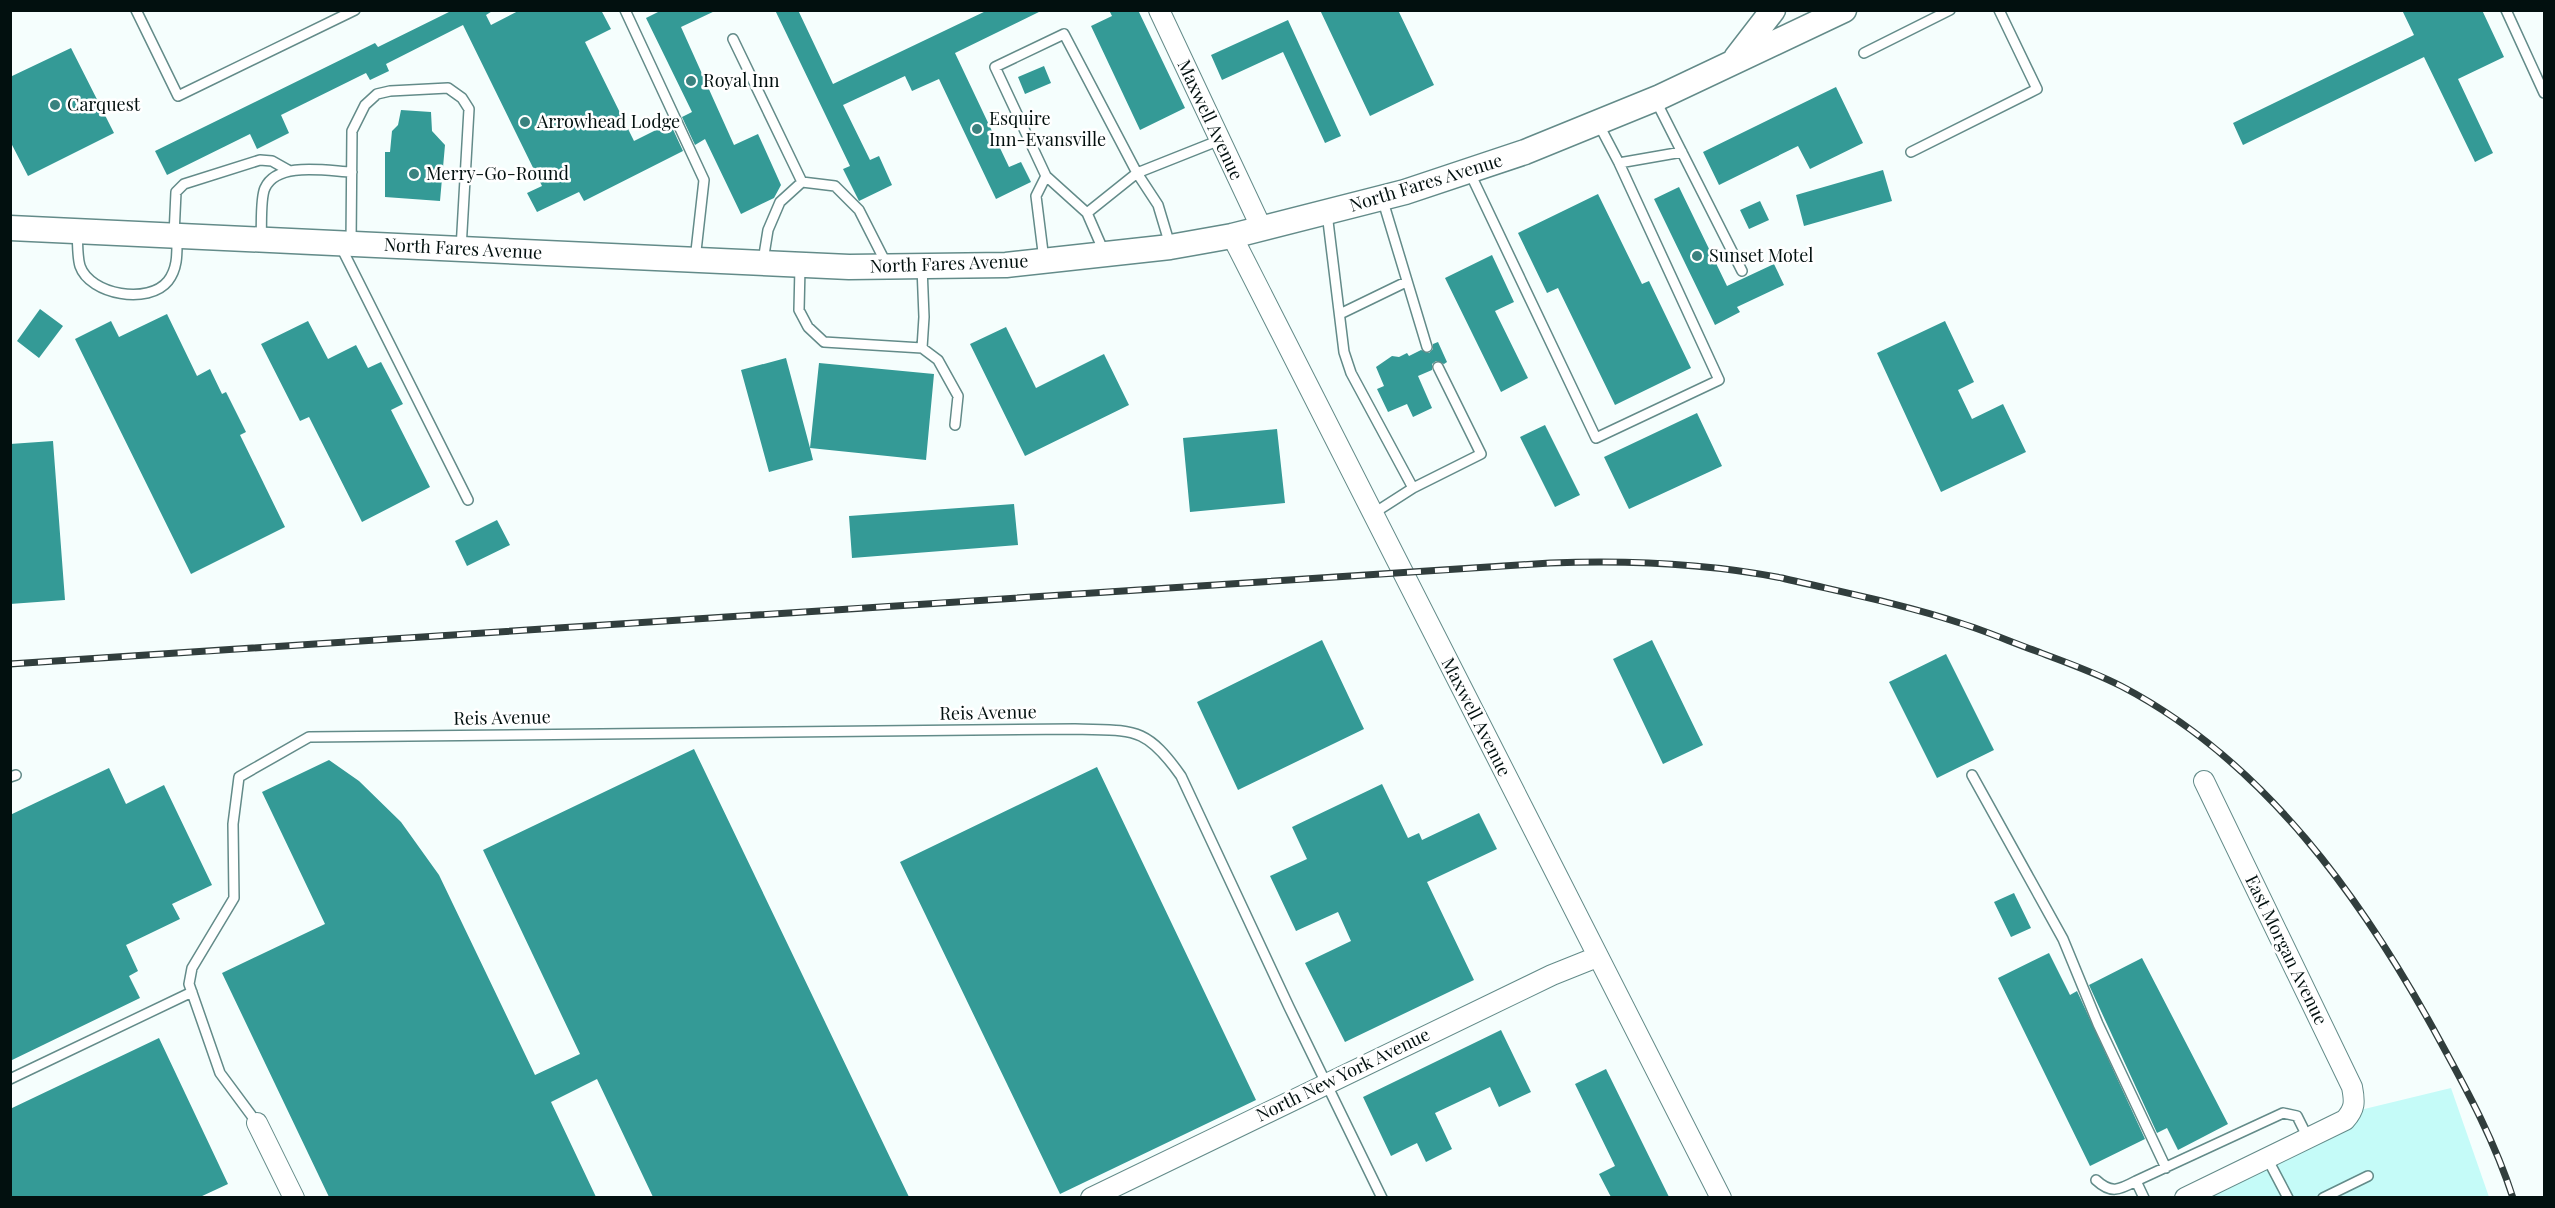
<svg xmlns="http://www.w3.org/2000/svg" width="2555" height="1208" font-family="'Playfair Display',serif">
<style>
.built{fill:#c5fbf8}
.building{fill:#349a96}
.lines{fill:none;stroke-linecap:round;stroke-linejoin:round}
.service-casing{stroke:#638b89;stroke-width:12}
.minor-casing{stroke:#638b89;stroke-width:22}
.tertiary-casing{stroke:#638b89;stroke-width:27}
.service{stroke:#fff;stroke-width:9}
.minor{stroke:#fff;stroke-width:20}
.tertiary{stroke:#fff;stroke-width:24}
.rail-casing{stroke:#313e3d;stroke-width:7}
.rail{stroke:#fff;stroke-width:4.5;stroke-dasharray:14;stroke-linecap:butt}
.poi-dot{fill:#3a827f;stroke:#fff;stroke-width:2}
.labels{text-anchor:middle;stroke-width:5;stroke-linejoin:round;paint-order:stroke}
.poi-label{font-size:18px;fill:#02100f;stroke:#fff;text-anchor:start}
.street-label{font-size:18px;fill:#02100f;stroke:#fff}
</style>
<rect width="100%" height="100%" fill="#f5fefd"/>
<!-- built -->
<path class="built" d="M2451,1088L2489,1197L2178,1198L2352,1112Z"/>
<!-- building -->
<path class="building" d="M453,10H494L486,15L491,25L520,10H601L611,29L585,42L634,141L670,123L683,151L584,201L579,192L537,212L527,193L542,186L463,25L386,64L389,71L370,80L366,73L281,115L289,133L257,149L250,134L167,175L155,151L375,43L378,47Z
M662,10H717L681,27L734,145L758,134L781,185L774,198L741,214L705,139L695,145L682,117L692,112L646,18Z
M775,10H798L833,84L988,10H1043L955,53L1009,167L1021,162L1031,182L996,199L939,79L912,91L905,76L843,105L870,160L879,156L892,185L859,201L843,169L850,166Z
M1109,10H1138L1185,108L1140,130L1091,26L1112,16Z
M1320,10H1398L1434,85L1370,116Z
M2402,10H2482L2504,57L2458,79L2493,153L2475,162L2424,57L2243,145L2233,123L2414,35Z
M1288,20L1341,136L1325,143L1283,52L1222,80L1211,55Z
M71,48L114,133L28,176L10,141V77Z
M1044,66L1051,83L1025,94L1018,77Z
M1836,87L1863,143L1810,169L1798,146L1719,185L1703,152Z
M401,110L431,112L432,131L445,145L440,201L385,197V152H390L392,131L398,125Z
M1883,170L1892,201L1804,226L1796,195Z
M1679,187L1727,286L1774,264L1784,285L1737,307L1740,312L1715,325L1654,199Z
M1598,194L1642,284L1649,281L1691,368L1615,405L1558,288L1547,293L1518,233Z
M1760,201L1769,220L1749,229L1740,210Z
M1492,255L1514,302L1495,311L1528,378L1501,392L1445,278Z
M40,309L63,326L39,358L17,341Z
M167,314L197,376L210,369L222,394L226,392L246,432L240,435L285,527L191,574L75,339L111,321L119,337Z
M308,321L328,359L356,345L368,368L381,362L403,404L391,410L430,487L362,522L309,417L300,421L261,344Z
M1945,321L1974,382L1958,390L1972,419L2003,404L2026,452L1941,492L1877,353Z
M1006,327L1036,388L1104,354L1129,405L1025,456L970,344Z
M1438,342L1447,362L1444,364L1436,361L1432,364V370L1418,376L1432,408L1413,417L1407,404L1388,412L1377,389L1384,386L1376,367L1392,356L1399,357L1407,353L1409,356L1421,350L1429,353L1433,349V344Z
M786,358L810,448L819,363L934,374L926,460L810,448L813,460L769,472L741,370Z
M1697,413L1722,466L1629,509L1604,457Z
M1545,425L1580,495L1555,507L1520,437Z
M1277,429L1285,503L1190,512L1183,438Z
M53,441L65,600L10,604V444Z
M1014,504L1018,545L852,558L849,516Z
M497,520L510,545L467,566L455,541Z
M1322,640L1364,729L1238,790L1197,702Z
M1652,640L1703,745L1663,764L1613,659Z
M1946,654L1994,750L1937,778L1889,682Z
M694,749L909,1197H653L597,1079L551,1102L596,1197H329L222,973L325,924L262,792L329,760L359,781L401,822L439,875L535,1075L580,1054L483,850Z
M1097,767L1256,1100L1060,1194L900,862Z
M109,768L126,804L164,785L212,885L172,904L180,919L126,945L138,971L129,976L140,998L10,1061V815Z
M1382,784L1408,838L1419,833L1422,840L1479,813L1497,849L1427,882L1474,980L1345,1042L1305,963L1351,941L1338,912L1296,931L1270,876L1307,859L1292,827Z
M2014,893L2031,928L2011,937L1994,902Z
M2049,953L2070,995L2077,991L2145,1139L2090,1166L1998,978Z
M2142,958L2228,1124L2178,1150L2167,1128L2157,1133L2089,985Z
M1501,1030L1531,1092L1499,1107L1490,1087L1435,1113L1452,1149L1426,1162L1417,1143L1391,1156L1363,1097Z
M159,1038L228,1184L200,1197H10V1109Z
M1606,1069L1669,1197H1611L1599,1174L1615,1166L1575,1084Z"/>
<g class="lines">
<defs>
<path id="service" d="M136,10L178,96L355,10
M625,10L704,180L695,260
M2506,10L2544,93
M733,39L802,182
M1864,53L1950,10
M1656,101L1742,271
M1598,123L1619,163L1682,152
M1911,152L2037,89L1999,10
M1469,171L1596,438L1719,380L1619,163
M1382,198L1427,347
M1087,213L1137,173L1158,205L1170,245
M1327,213L1344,352L1351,373L1413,488L1481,454L1438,367
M77,233C78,243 77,256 80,266C90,295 149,305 168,281C178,268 177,253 177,237
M174,235L176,192L184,184L260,160L272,161L288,170
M261,239C262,227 260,198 265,188C277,161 327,171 352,172
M351,244L352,131L365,105L377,94L390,91L448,88L462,98L469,109L461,249
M340,245L468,500
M1104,252L1087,213L1046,176L995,67L1064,34L1137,173L1220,140
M1044,260L1036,196L1046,176
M763,261L768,230L780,202L802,182L835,186L859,210L887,265
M800,267L799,310L808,327L824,342L922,348L938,360L958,396L955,425
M922,267L924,317L922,348
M1340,314L1406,282
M1374,513L1413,488
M1972,775L2063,939L2098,1024L2166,1168
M10,777L16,775
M10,1079L192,992
M257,1123L220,1073L189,984L192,968L234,898L233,824L239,777L309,737L1075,729C1133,731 1145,725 1181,776L1289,1007L1382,1198
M2267,1158L2288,1198
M2096,1180C2111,1194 2119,1190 2136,1181
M2144,1198L2136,1181L2283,1113L2297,1116L2308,1138
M2323,1198L2368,1176"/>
<path id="minor" d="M1159,10L1262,229
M1232,236L1721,1198
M257,1123L294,1198
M1091,1198L1552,975L1597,957
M2185,1198L2345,1120C2355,1109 2355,1102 2352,1087L2204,781"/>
<path id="tertiary" d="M1736,58L1773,10
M10,228L849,267L1006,265L1170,247L1232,236L1405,192L1525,152L1660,97L1844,10"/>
</defs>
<!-- service casing -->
<use href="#service" class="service-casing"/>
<!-- minor casing -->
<use href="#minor" class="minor-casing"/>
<!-- tertiary casing -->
<use href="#tertiary" class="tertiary-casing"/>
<!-- service -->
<use href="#service" class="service"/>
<!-- minor -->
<use href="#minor" class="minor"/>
<!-- tertiary -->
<use href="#tertiary" class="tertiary"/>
<defs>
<path id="rail" d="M10,664L1550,563C1627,560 1705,563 1782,578C1841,592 1902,604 1960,623C1986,631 2011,642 2036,651C2065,662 2094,672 2121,686C2265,761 2364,901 2440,1041C2468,1092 2495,1142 2513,1198"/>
</defs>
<!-- rail casing -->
<use href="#rail" class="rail-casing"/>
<!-- rail -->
<use href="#rail" class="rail"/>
</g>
<!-- markers -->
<g class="poi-dot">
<circle cx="691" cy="81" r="6"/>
<circle cx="55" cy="105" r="6"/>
<circle cx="525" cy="122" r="6"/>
<circle cx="977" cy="129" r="6"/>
<circle cx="414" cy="174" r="6"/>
<circle cx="1697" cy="256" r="6"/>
</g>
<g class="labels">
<!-- poi labels -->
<g class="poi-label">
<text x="703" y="87">Royal Inn</text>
<text x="67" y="111">Carquest</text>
<text x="989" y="125">Esquire<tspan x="989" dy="21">Inn-Evansville</tspan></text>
<text x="537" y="128">Arrowhead Lodge</text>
<text x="426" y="180">Merry-Go-Round</text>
<text x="1709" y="262">Sunset Motel</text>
</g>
<!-- street labels -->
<g class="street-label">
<text transform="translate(1210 120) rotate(65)" y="6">Maxwell Avenue</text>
<text transform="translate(1426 183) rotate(-17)" y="6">North Fares Avenue</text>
<text transform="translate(463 249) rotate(3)" y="6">North Fares Avenue</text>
<text transform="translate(949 264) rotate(-2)" y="6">North Fares Avenue</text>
<text transform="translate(988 713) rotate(-1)" y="6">Reis Avenue</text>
<text transform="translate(1476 717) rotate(63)" y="6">Maxwell Avenue</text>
<text transform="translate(502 718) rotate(-1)" y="6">Reis Avenue</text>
<text transform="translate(2286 950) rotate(64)" y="6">East Morgan Avenue</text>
<text transform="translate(1343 1075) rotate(-26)" y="6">North New York Avenue</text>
</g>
</g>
<!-- border -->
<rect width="2555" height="1208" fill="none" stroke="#02100f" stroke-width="24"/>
</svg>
